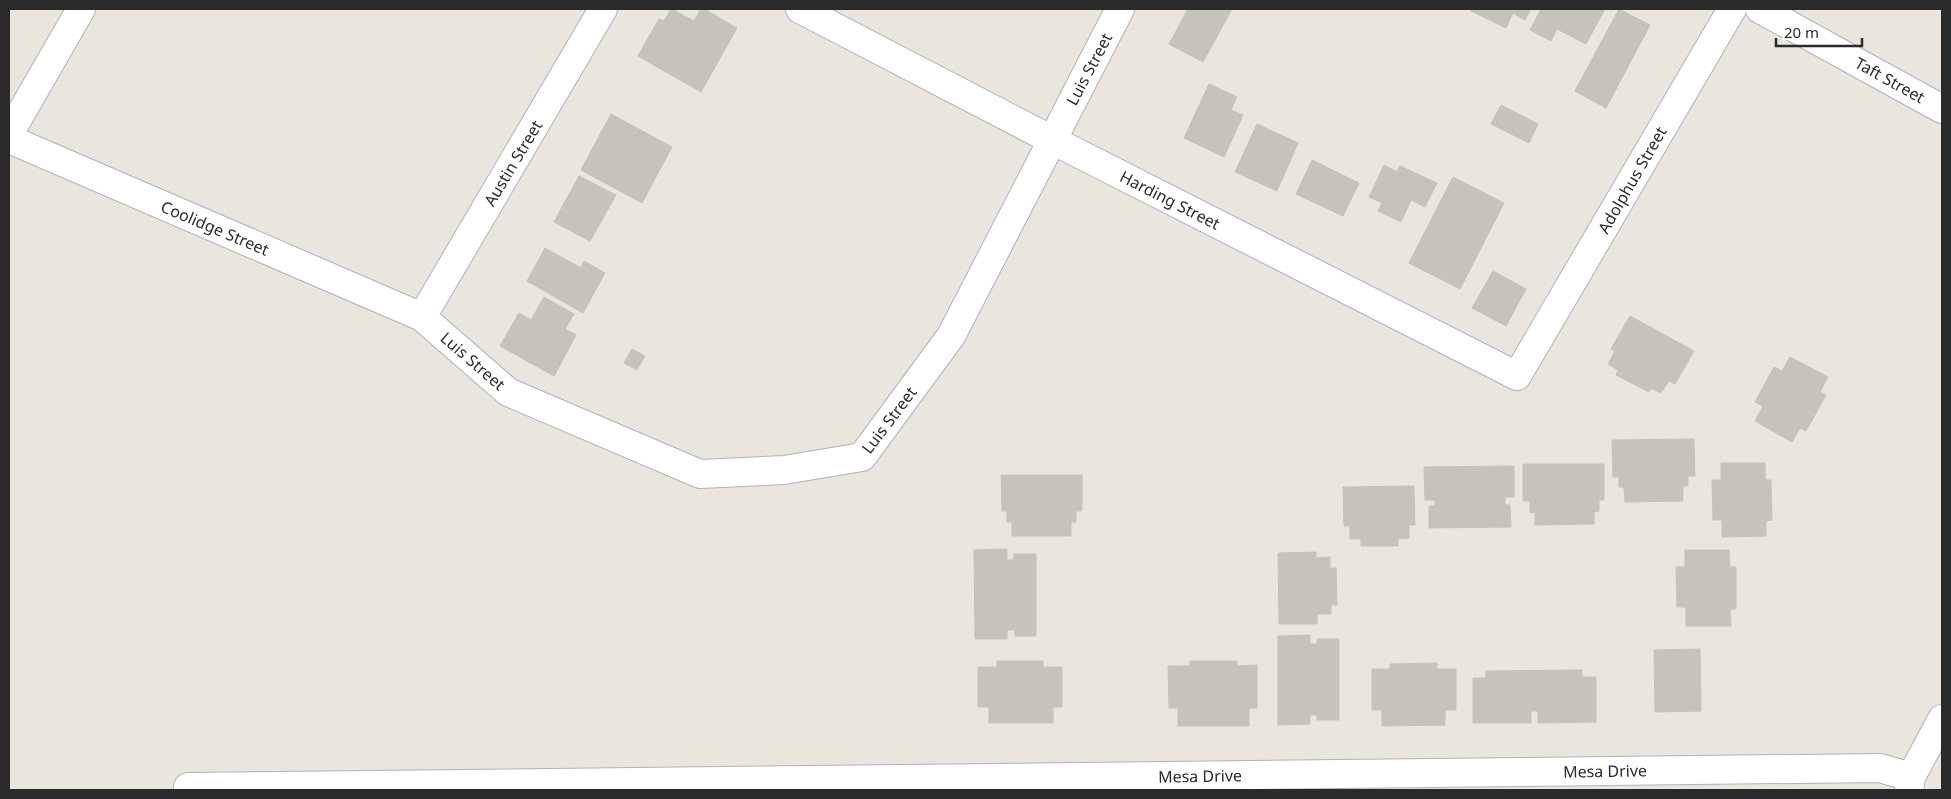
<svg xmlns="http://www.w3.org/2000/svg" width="1951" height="799" font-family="'Noto Sans',sans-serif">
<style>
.building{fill:#c6c3bc;stroke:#c6c2b7}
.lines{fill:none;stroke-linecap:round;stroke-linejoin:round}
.street-casing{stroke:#b0b1bc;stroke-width:30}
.street{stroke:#fff;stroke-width:28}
.labels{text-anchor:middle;stroke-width:4.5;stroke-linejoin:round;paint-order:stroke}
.street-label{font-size:16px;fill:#2a2a2a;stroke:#fff}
</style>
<rect width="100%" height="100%" fill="#ebe6dd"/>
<!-- building -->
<path class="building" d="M671,9L694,21L701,9H704L737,28L701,92L638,56L659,19L664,21Z
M1188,9H1232L1203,62L1169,44Z
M1472,9H1531L1525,20L1513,13L1506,28L1471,11Z
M1541,9H1605L1586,44L1557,29L1551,41L1530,30Z
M1619,9L1650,25L1606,108L1575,91Z
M1209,84L1237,97L1231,110L1243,115L1224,157L1184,138Z
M1501,105L1538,124L1529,143L1491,124Z
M611,114L672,147L642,203L581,170Z
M1257,124L1298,143L1277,191L1235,172Z
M1312,160L1359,183L1343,216L1296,194Z
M1384,165L1397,172L1400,166L1437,183L1425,207L1411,200L1401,222L1378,211L1382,203L1369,197Z
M579,176L616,195L590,241L554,222Z
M1453,177L1504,203L1460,289L1409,263Z
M545,248L581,268L584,261L605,273L583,313L527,281Z
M1493,271L1526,289L1506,326L1472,308Z
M544,297L574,314L565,329L576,335L554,376L500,346L519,313L531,320Z
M1630,316L1694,351L1675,384L1669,381L1661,393L1651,388L1649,392L1616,375L1618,370L1608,364L1615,351L1611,349Z
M632,349L645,356L637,370L624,363Z
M1790,357L1828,377L1820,392L1826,395L1806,431L1800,428L1792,442L1755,421L1763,406L1755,402L1774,367L1782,371Z
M1694,439L1695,476H1688V486H1683V501L1625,502L1624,487H1619V477H1613L1612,440Z
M1721,463H1765V480H1771L1772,520L1766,521V536L1722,537V520H1713L1712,480H1721Z
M1523,464H1604V500H1599V511L1594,512V524L1535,525V512L1530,513V501H1523Z
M1514,466V497H1505V505H1510L1511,527L1429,528V506H1435V500H1425L1424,467Z
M1001,475H1082V511H1076V522H1071V536H1012V522H1007V511H1002Z
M1414,486L1415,525H1409V538L1398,539V546H1361V539H1350V526H1344L1343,487Z
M1007,549V560H1014V554H1036V636H1015V630H1007V639H975L974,550Z
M1685,550H1729L1730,567H1736V609H1730L1731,626H1686V607H1677L1676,567H1685Z
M1316,552V558L1330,557V568H1336L1337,605H1331V614H1317V624H1279L1278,553Z
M1310,635V644H1317V639H1339V720H1317V715H1310V724L1278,725V636Z
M1700,649L1701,711L1655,712L1654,650Z
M997,661H1043V667H1062V707H1053V723H989V707H978V667H997Z
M1190,661H1237V666L1257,665V708H1249V726H1178V708H1169L1168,666H1190Z
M1437,663V669H1456V710H1445V725L1382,726V710H1372V669H1390V664Z
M1582,670V677H1596V722L1538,723V711H1531V723H1473V678H1486V671Z"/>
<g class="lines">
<defs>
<path id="street" d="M800,9L1052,140L1517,376L1732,9
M1760,9L1942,109
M9,134L81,9
M9,139L422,317L508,392L700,474L784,470L862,457L951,336L1120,9
M422,317L603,9
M188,787L1880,768L1911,777
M1909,790L1911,777L1942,719"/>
</defs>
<!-- street casing -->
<use href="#street" class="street-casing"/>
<!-- street -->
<use href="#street" class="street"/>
</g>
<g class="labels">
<!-- street labels -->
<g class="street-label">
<text transform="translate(1089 69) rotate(-62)" y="6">Luis Street</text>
<text transform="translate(1890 80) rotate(29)" y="6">Taft Street</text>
<text transform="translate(513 163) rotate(-59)" y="6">Austin Street</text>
<text transform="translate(1632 180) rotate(-60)" y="6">Adolphus Street</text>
<text transform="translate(1170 200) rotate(27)" y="6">Harding Street</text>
<text transform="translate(215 228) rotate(23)" y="6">Coolidge Street</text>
<text transform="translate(473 361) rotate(41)" y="6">Luis Street</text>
<text transform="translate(889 420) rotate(-53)" y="6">Luis Street</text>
<text transform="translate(1605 771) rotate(-1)" y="6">Mesa Drive</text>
<text transform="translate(1200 776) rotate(-1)" y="6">Mesa Drive</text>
</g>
</g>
<!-- border -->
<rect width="1951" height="799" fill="none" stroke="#2a2a2a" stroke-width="20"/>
<!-- scale -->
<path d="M1776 38v8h86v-8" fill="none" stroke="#2a2a2a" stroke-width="2.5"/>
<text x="1784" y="38" font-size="15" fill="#2a2a2a" stroke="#ffffff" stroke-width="4" paint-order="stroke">20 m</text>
</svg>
